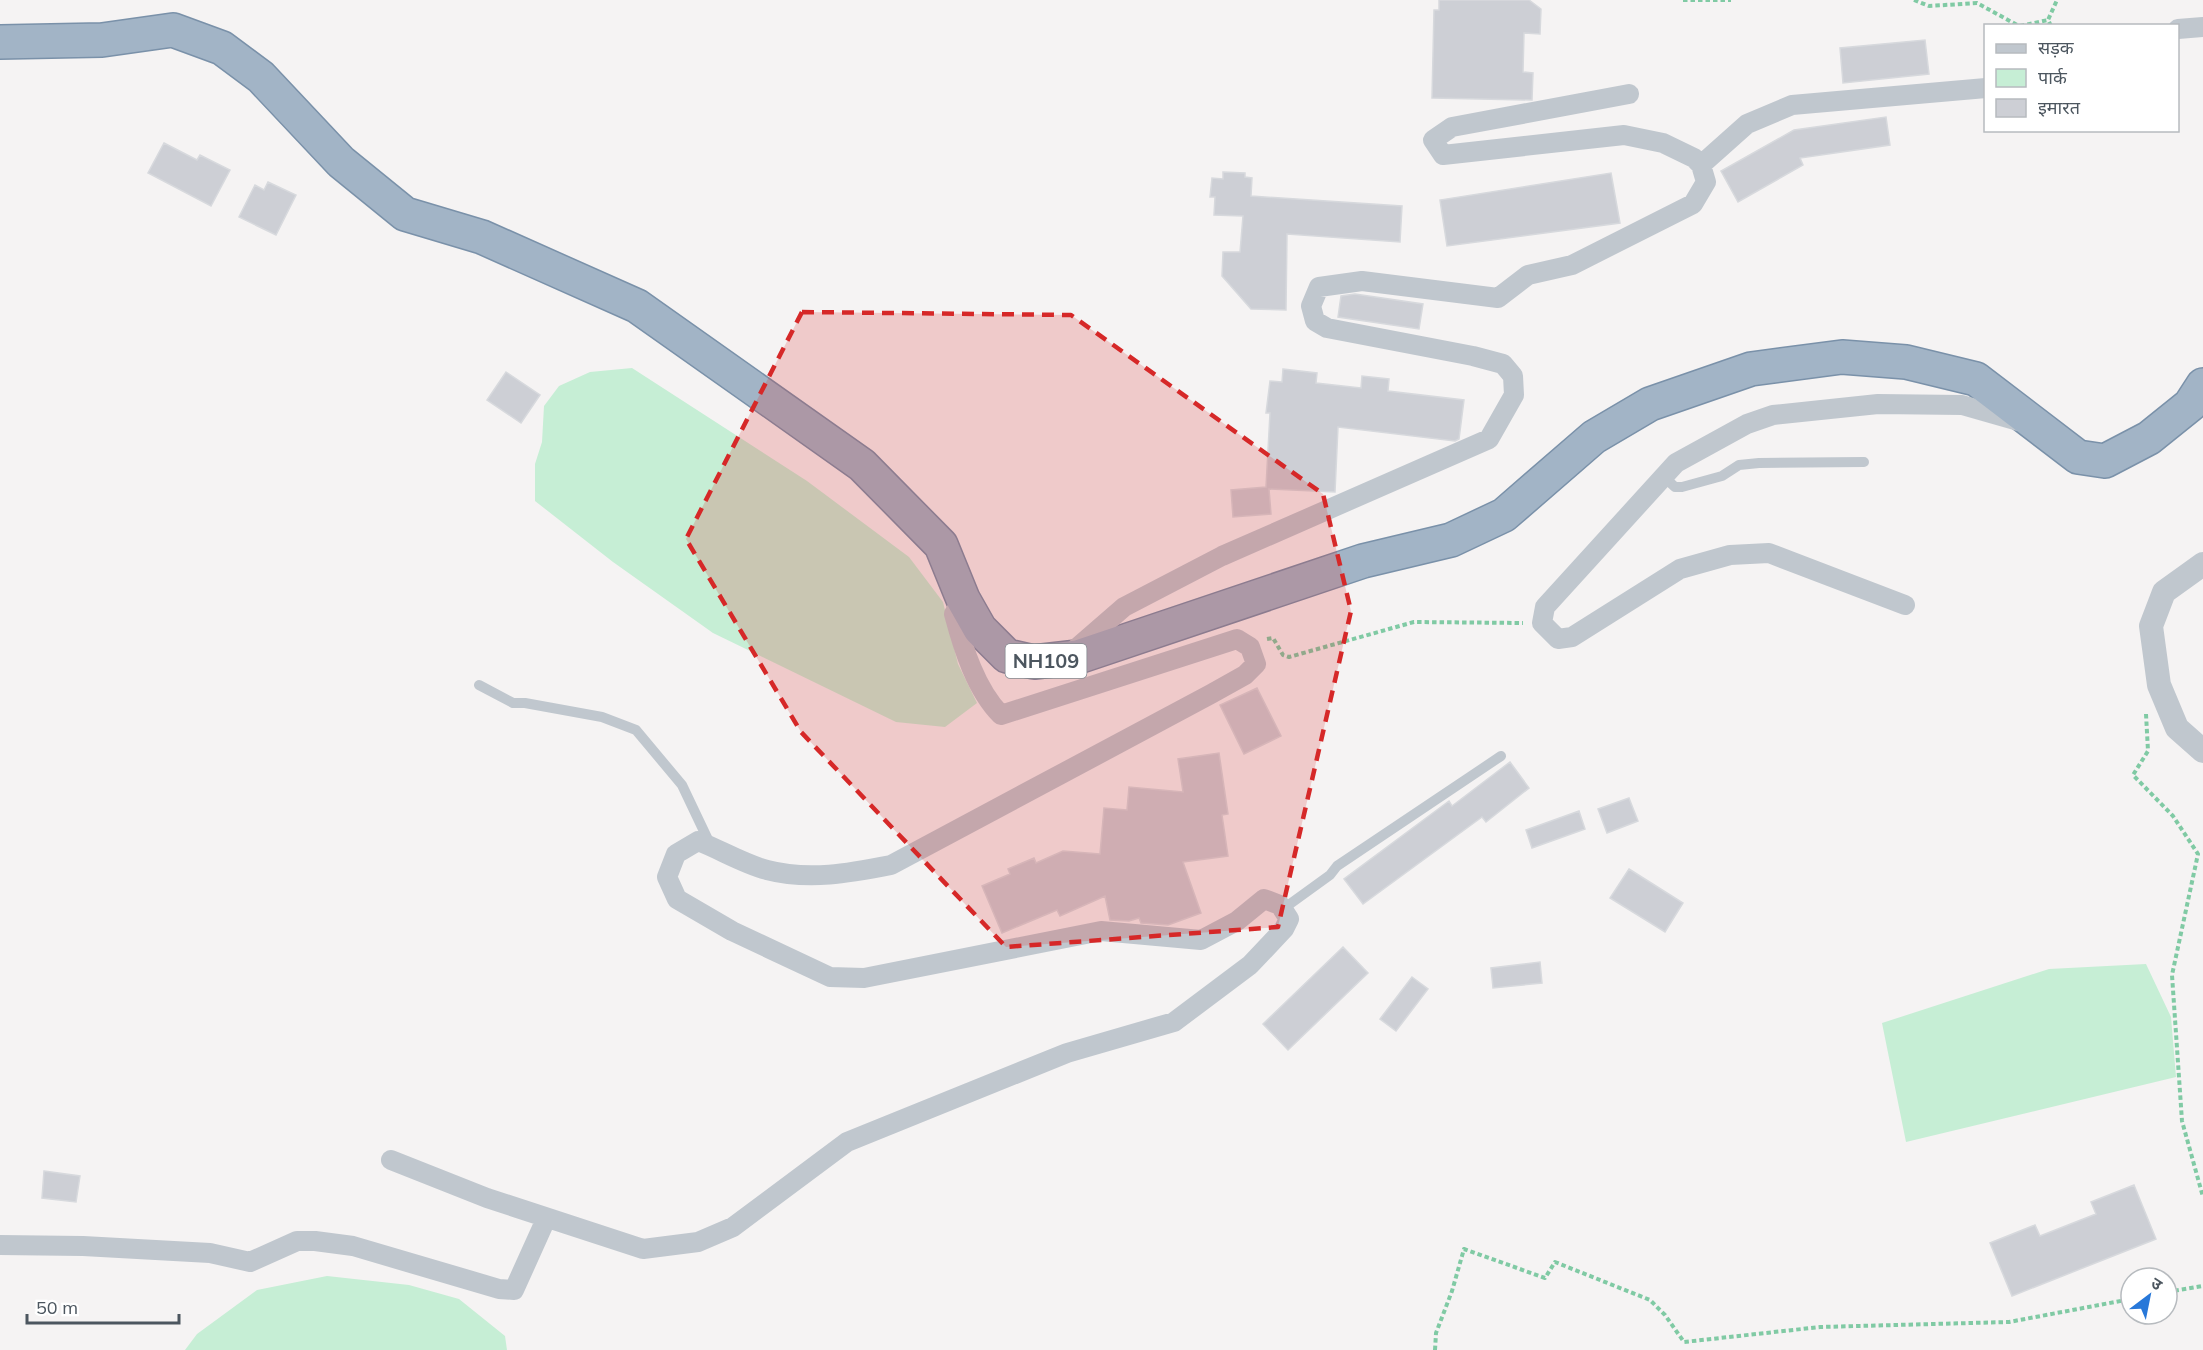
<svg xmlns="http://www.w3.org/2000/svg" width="2203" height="1350" font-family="Mulish,'Noto Sans Devanagari',sans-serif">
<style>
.green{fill:#c6eed5}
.building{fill:#cdcfd5;stroke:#d7d9dd;stroke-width:1.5}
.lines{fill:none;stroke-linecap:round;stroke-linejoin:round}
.trunk-casing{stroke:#7a91a9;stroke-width:36}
.path{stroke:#80caa4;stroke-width:4;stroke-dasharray:4.5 3;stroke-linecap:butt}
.service{stroke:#c0c7ce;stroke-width:10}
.minor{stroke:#c0c7ce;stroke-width:20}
.tertiary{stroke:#c0c7ce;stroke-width:24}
.trunk{stroke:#a2b4c6;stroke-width:33}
.marked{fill:#d62828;fill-opacity:0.2;stroke:#d62828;stroke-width:4.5;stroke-dasharray:12 8;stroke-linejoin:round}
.labels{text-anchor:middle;stroke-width:5;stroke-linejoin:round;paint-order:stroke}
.shield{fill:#fff;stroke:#82898f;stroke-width:1.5}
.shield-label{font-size:20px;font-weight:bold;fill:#4c565f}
</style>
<rect width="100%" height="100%" fill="#f5f3f3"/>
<!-- green -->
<path class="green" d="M632,368L807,481L909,557L943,602L958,664L977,703L945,727L896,722L713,633L613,562L535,501V464L542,442L544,406L559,386L590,372Z
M2146,964L2171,1017L2176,1077L1906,1142L1882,1023L2049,969Z
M327,1276L409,1285L459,1299L505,1336L507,1350H185L197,1334L257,1290Z"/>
<!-- building -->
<path class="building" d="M1439,0H1529L1541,9L1540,34L1524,33L1523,72L1533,73L1532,100L1432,98L1434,10H1439Z
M1925,40L1929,74L1843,83L1840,48Z
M1886,117L1890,145L1800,158L1803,165L1738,202L1721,171L1794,130Z
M164,143L197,160L200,155L230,170L211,206L148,173Z
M1223,172L1245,173V177L1252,178L1251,196L1402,206L1400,242L1287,234L1286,310L1251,309L1222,276L1223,252H1240L1243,216L1214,215L1215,197H1210L1212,178L1223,179Z
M1611,173L1620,223L1447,246L1440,200Z
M268,182L296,195L276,235L239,217L255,185L264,190Z
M1355,294L1423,304L1419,329L1338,317L1341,296Z
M1283,369L1317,373L1316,383L1361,388L1362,376L1389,379L1388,391L1464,400L1459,439L1455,441L1338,427L1335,492L1269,489L1271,514L1233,517L1231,490L1266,487L1270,413H1266L1270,381L1282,382Z
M506,372L540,395L521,423L487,400Z
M1257,688L1281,736L1244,754L1220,705Z
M1219,753L1228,814L1222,815L1228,856L1183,862L1201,913L1168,925L1141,923L1139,918L1129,921L1110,920L1105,896L1060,916L1057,910L1002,933L982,886L1010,874L1008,869L1034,858L1036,863L1063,851L1100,854L1104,808L1127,810L1129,787L1183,792L1178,759Z
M1510,762L1529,788L1486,822L1482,817L1363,904L1344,879L1449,801L1452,806Z
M1629,798L1638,821L1607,833L1598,809Z
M1579,811L1585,829L1532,848L1526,830Z
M1629,869L1683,903L1665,932L1610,898Z
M1343,947L1368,973L1288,1050L1263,1024Z
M1540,962L1542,983L1493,988L1491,968Z
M1412,977L1428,989L1396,1031L1380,1019Z
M44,1171L80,1176L76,1202L42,1198Z
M2134,1185L2156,1239L2012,1296L1990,1243L2035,1225L2040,1236L2096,1214L2091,1202Z"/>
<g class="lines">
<defs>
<path id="trunk" d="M0,42L102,40L173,30L222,48L261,77L341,162L405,214L482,237L637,306L862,465L941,545L963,599L980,629L1007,656L1034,662L1078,657L1363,561L1451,540L1504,515L1594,437L1650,404L1751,369L1842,357L1906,362L1976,379L2078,457L2105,461L2149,438L2190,405L2203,385"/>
</defs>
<!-- trunk casing -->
<use href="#trunk" class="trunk-casing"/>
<!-- path -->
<path class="path" d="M1683,0H1731
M1914,0L1929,6L1977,3L2019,26
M2020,26L2048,20
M2051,26L2048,20L2057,0
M1267,639L1273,638L1283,655L1289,657L1414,622L1523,623
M2146,714L2148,751L2133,775L2173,816L2198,854L2172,975L2182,1121L2203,1197
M2167,1292L2203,1286
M1435,1350L1436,1333L1452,1291L1464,1249L1545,1278L1555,1262L1650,1300L1665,1315L1684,1342L1820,1327L2009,1322L2131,1299"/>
<!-- service -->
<path class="service" d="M1664,477L1675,487H1682L1722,476L1739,465L1759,463L1864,462
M479,685L513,703H525L602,717L636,730L682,785L711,846
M1283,909L1330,875L1337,866L1501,756"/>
<!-- minor -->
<path class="minor" d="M2178,29L2203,27
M1701,165L1747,124L1792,105L1986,88
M1905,605L1769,553L1730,555L1680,569L1572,637L1558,639L1542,623L1545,607L1676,463L1747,424L1773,415L1878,404L1962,405L2018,421
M1071,653L1124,607L1222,556L1489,439L1514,395L1513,376L1503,364L1473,356L1327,328L1315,321L1311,306L1319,287L1362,281L1498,298L1528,275L1572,265L1693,204L1706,182L1701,165L1694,158L1663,143L1624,135L1443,155L1433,140L1452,127L1629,94
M391,1160L487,1198L643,1249L698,1242L733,1227L847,1142L1067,1053L1174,1022L1250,965L1284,929L1289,919L1280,905L1264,899L1237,921L1201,940L1101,931L864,978L830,977L732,931L677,899L667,877L676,854L698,841C721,850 744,864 767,870C809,881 850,873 891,865L1211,694L1245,675L1256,664L1250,647L1237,639L1001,715C976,690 963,648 954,614L963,599
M0,1245L83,1246L210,1253L250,1262L297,1241H315L353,1246L499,1289L514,1290L546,1219"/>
<!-- tertiary -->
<path class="tertiary" d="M2203,564L2164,592L2151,626L2159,685L2177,728L2203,751"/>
<!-- trunk -->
<use href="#trunk" class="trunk"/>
</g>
<!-- marked area -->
<path class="marked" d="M802,312L1071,315L1323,494L1351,611L1278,927L1006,947L801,732L686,539Z"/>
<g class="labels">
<!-- shield labels -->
<rect class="shield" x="1005.5" y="644" width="81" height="34" rx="4.5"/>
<g class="shield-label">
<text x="1046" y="668">NH109</text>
</g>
</g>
<!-- legend -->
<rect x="1984" y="24" width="195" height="108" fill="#ffffff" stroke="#b7bbbf" stroke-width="1.5"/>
<rect x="1996" y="44" width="30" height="9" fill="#c0c7ce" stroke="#b7bbbf" stroke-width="1.5"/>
<text x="2038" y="54" font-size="18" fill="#4c565f">सड़क</text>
<rect x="1996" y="69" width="30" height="18" fill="#c6eed5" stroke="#b7bbbf" stroke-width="1.5"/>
<text x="2038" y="84" font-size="18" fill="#4c565f">पार्क</text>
<rect x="1996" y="99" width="30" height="18" fill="#cdcfd5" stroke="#b7bbbf" stroke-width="1.5"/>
<text x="2038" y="114" font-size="18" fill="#4c565f">इमारत</text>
<!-- north arrow -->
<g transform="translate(2149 1296) rotate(32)"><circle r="28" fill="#ffffff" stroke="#b7bbbf" stroke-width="1.5"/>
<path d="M0-4.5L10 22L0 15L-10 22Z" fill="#2878d9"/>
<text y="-9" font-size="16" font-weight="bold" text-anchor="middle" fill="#4c565f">उ</text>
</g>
<!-- scale -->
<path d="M27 1314v9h152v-9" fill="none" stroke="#4c565f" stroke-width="3"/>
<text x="36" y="1314" font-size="18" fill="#4c565f" stroke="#ffffff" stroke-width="4.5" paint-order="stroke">50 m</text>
</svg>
